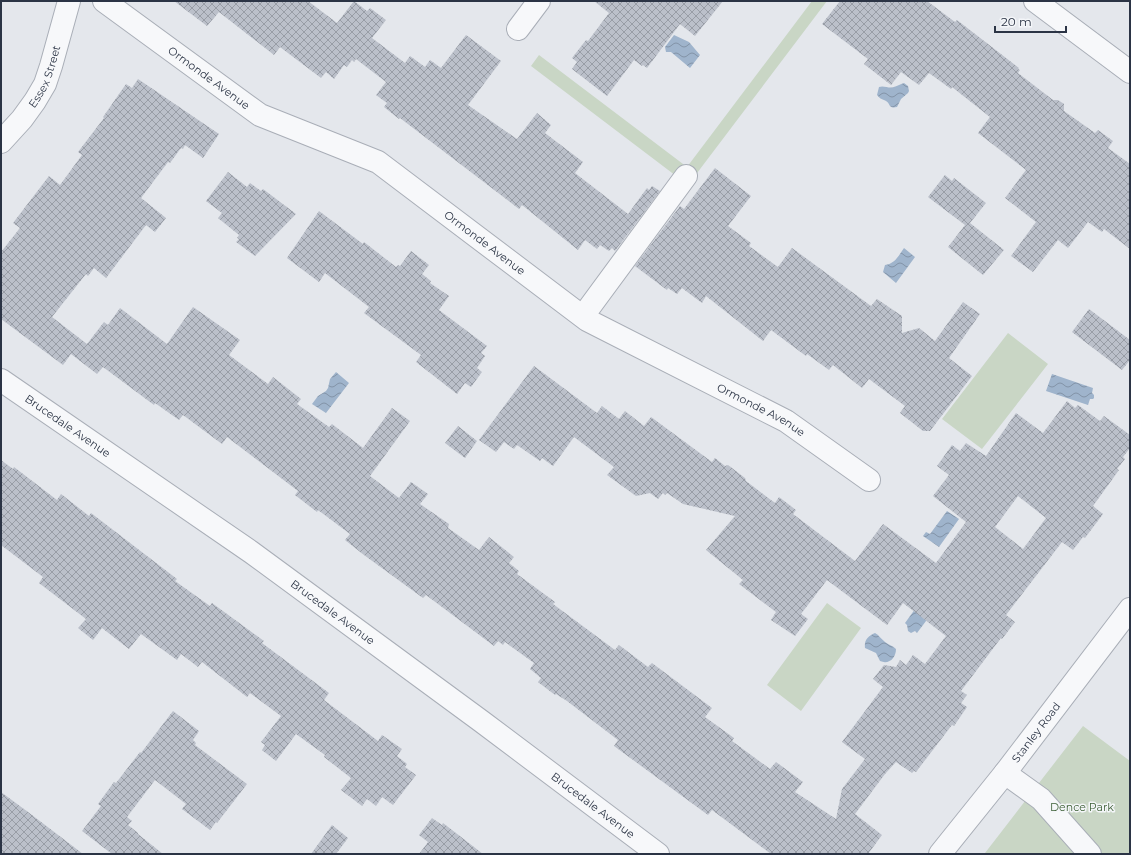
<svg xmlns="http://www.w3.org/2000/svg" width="1131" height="855" font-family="Montserrat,sans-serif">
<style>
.green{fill:#c9d6c5}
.water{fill:url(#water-waves)}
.building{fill:url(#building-cross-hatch);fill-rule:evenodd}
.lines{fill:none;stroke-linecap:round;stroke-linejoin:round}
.minor-casing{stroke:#a9aeb7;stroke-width:24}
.minor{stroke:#f7f8fa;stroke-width:22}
.labels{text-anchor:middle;stroke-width:3;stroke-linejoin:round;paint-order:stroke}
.street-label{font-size:11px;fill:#2b3445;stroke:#f4f6f9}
.park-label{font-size:11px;fill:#3f6138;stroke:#f4f6f9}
</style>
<defs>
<pattern id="water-waves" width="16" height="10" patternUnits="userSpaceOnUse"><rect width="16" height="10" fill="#9fb4cc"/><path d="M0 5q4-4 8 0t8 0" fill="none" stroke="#8293a7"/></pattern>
<pattern id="building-cross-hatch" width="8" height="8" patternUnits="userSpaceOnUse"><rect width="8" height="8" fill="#bbc0ca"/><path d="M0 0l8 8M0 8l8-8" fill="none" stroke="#989da6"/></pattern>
</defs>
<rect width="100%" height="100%" fill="#e4e7ec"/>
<!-- green -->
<path class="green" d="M812,1H827L688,185L531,66L539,55L687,167Z
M1008,333L1048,364L982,449L942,419Z
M827,603L861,628L801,711L767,685Z
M1083,726L1130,761V854H986L985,853Z"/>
<!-- water -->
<path class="water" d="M674,35L689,42L700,55L690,68L671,52H666L665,47Z
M904,83L908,86L909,91L908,93L901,99L897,107C888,109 891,104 886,101C882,99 880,99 877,95L879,87C884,85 889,89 894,87C898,86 900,84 904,83Z
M904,248L915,257L896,283L883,272L885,265C895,264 899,255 904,248Z
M336,372L349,383L326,413L312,404L318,396L326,391L328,388L330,379Z
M1052,374L1093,388L1092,393L1094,395V398L1093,399H1090L1088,405L1046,391Z
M947,511L959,519L939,547L923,536L926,532L930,534Z
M923,598L935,609L917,633L915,631L911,633L908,631L907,625L905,623Z
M875,633C879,635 881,639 885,642C889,645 893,646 896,649C896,658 889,665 880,661L876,653L865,648C864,640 868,636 875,633Z"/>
<!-- building -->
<path class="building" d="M174,1H308L337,23L354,1L367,11L370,8L386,20L372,38L405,63L410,56L425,67L430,60L441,68L466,35L501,61L468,105L517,139L537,113L551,125L545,133L583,162L575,173L628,214L647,188L649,190L652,186L660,191L615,251L612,248L609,251L600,245L597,249L585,240L578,250L522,205L519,209L400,118L399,119L384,107L387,103L376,95L386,82L356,59L354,62L352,60L347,67L344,65L334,79L326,72L321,78L280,47L274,55L219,12L207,26Z
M594,1H723L695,36L680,24L647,68L643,65L642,66L634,60L607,96L572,69L577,62L572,58L586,40L588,41L609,13Z
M840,1H927L955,22L957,20L1019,68L1018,69L1020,70L1018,73L1053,100H1058L1064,104V111L1095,133L1098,130L1113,141L1108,148L1130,164V249L1104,229L1102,232L1088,222L1068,248L1058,240L1033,272L1011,256L1036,222L1005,198L1026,170L978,133L990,117L952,87L951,89L929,73L919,85L901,72L891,85L864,64L868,59L822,24Z
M138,79L219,134L203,158L185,145L183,149L181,148L170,163L168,162L141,198L166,218L155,232L146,225L106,278L94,268L88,276L86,274L52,317L87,344L104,322L108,325L120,308L167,344L193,307L240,340L229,355L268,384L273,377L301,399L297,404L329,427L332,424L363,448L392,408L410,421L370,476L399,498L411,482L428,494L420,504L449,524L448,528L479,550L489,537L514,557L509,563L519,571L517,574L555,602L553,604L615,650L619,645L648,667L652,663L712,708L705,717L734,738L732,741L770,769L776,762L803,782L795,792L836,819L842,789L865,759L842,742L883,687L873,679L884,665L896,667L900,660L906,665L913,655L925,664L946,636L903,603L887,625L827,580L801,614L808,619L795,636L771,620L776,612L739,584L743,580L706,550L735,516L683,504L667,493L665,495L663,493L658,499L650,493L636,496L607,475L614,467L574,437L553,466L542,458L540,461L517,445L514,449L504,442L496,452L479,440L534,366L597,413L602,406L619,419L625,411L644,426L651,417L712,462L715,458L725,466L728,465L745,478L746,481L775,503L779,497L796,510L793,514L855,561L883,524L936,563L966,522L933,496L949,475L937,466L952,445L960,451L966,443L986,456L1016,413L1043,433L1067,401L1075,408L1078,405L1100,421L1104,416L1130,435V448L1123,457L1125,459L1117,469L1119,470L1093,506L1103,514L1085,538L1083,537L1073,550L1062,542L1006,615L1015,622L1002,639L1001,638L961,691L967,695L961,703L967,707L954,726L952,725L916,772L914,771L912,773L896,762L885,774L855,814L882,835L868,854H771L712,810L708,815L614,746L618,740L567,701L556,694L555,695L538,682L541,678L530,669L534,663L505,642L503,645L498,641L494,646L426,595L423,598L364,555L345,540L350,534L318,510L317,512L295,495L298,491L227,437L222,444L183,415L179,420L155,403L154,405L103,367L97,374L71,354L63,365L1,319V252L20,228L13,223L49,176L60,185L82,155L78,152L104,118L103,117L126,84L132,88ZM1018,496L1046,518L1023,549L995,527Z
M715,168L751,196L728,226L751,243L749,246L778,267L792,248L871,306L877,299L902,316V333L919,328L935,341L963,302L980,314L949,358L972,376L930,431H923L900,413L905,406L869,379L862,388L833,365L829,370L807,354L806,356L771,330L763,341L706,296L702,303L682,288L677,294L668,288L667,290L635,266L680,206L684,209Z
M228,172L247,187L250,183L261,191L263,189L296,214L255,256L236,242L239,239L237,238L239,235L218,218L222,213L206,201Z
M945,175L952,181L954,178L986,203L970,223L1004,250L983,275L948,247L965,225L928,197Z
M319,211L363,244L364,242L396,267L398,265L400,266L411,251L429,265L422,274L431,281L430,283L449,296L439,310L487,346L481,353L485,356L477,368L482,372L471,387L465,383L457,394L416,362L421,355L364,313L369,307L325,273L319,282L287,258Z
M1089,309L1130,340V360L1122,370L1072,332Z
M458,426L477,441L465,458L445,443Z
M1,460L13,469L14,467L57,500L61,494L89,516L91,513L177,579L175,581L210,606L212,603L264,641L262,643L329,693L324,700L378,741L382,735L402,749L397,756L407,764L405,767L416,775L393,805L382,797L376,806L367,799L362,806L341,790L351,778L324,757L325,755L296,734L276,761L262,750L265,745L261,742L281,716L250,693L247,697L202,662L198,667L181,654L177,660L141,634L129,649L102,628L93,640L78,628L86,619L39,583L43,577L1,545Z
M173,711L199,731L193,740L196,743L195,745L247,784L217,823L216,822L210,830L182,809L186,804L155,780L127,817L132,821L128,825L138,833V834L163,854H112L82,831L101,806L98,804L114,782L116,783L140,752L141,753Z
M1,792L32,815L83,854H1Z
M432,818L442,825L443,823L483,854H419L428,842L419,835Z
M332,825L348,838L336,854H311Z"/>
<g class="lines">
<defs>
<g id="minor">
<path id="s1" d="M104,1L260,115L378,162L587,320L786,421L869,480"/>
<path d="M1035,1L1130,72"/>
<path d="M518,29L539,1"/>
<path id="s2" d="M1,142L22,119L35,101L45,84L51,66L69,1"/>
<path d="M583,316L686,176"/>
<path id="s3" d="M1,380L251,552L481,721L658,854"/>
<path d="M1005,773L1041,799L1090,854"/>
<path id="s4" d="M940,854L1005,773L1130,609"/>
</g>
</defs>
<!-- minor casing -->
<use href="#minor" class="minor-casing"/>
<!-- minor -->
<use href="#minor" class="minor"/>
</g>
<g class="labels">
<!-- street labels -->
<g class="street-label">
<text dy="4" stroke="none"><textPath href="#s2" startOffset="80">Essex Street</textPath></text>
<text dy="4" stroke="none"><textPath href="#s1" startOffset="130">Ormonde Avenue</textPath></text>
<text dy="4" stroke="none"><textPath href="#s1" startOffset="454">Ormonde Avenue</textPath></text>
<text dy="4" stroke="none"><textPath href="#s1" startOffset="778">Ormonde Avenue</textPath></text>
<text dy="4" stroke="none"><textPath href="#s3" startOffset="81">Brucedale Avenue</textPath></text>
<text dy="4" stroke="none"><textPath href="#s3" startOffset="405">Brucedale Avenue</textPath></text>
<text dy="4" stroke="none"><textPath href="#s4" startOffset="155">Stanley Road</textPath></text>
<text dy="4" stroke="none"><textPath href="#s3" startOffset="729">Brucedale Avenue</textPath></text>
</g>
<!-- park labels -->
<g class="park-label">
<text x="1082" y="811">Dence Park</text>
</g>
</g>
<!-- border -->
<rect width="1131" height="855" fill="none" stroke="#2b3445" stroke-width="4"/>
<!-- scale -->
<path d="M995 26v6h71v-6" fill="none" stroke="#2b3445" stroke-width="2"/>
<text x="1001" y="26" font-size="12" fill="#2b3445" stroke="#f4f6f9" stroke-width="3" paint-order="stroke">20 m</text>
</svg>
